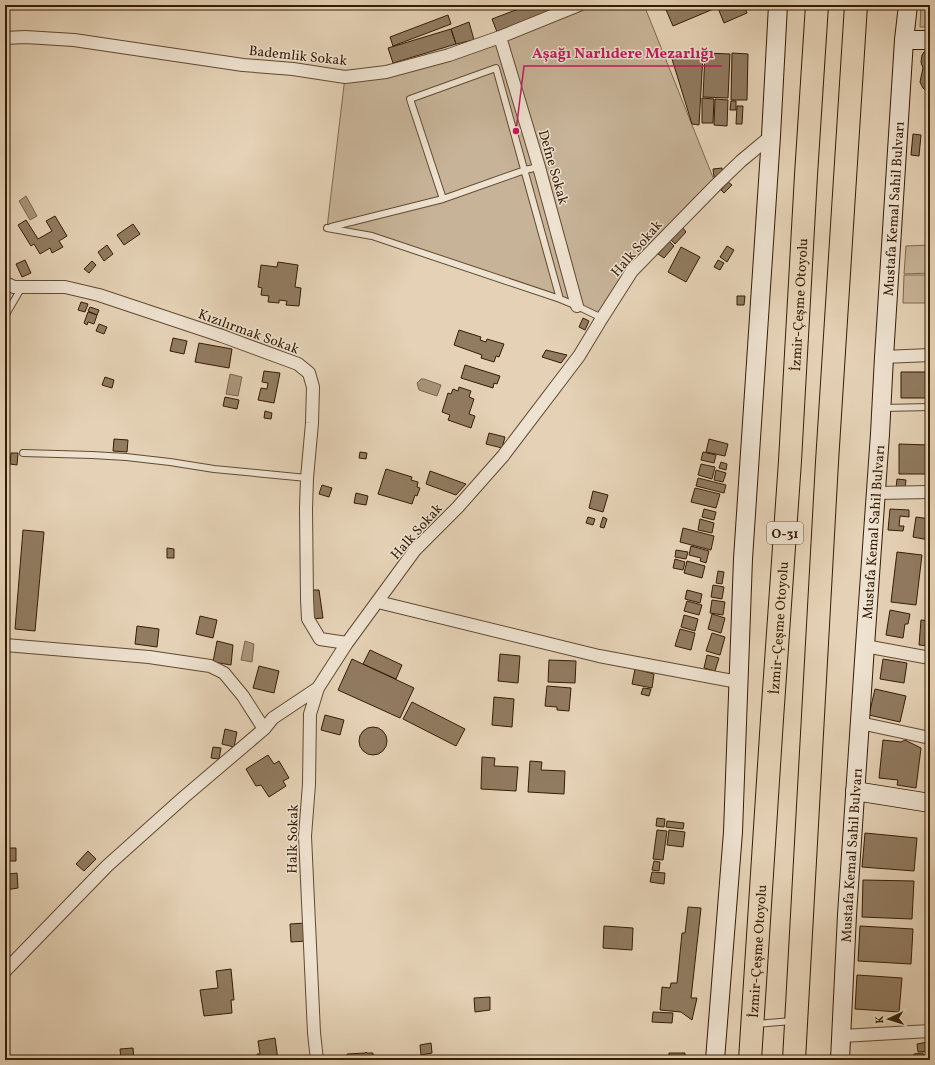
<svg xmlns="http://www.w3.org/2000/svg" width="935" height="1065" font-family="Vollkorn,serif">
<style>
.green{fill:#c7b398;stroke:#7e684e}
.water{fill:#a9947a;stroke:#7b644b}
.building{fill:#917b61;stroke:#351c05}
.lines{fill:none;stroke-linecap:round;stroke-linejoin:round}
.lane-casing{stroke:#614a31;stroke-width:8}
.street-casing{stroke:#614a31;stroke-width:14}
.secondary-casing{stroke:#351c05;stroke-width:20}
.highway-casing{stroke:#351c05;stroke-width:24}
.lane{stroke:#eee2d0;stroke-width:6}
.street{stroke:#eee2d0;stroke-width:12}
.secondary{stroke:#eee2d0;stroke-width:18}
.highway{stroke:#e5d2b6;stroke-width:22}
.labels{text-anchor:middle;stroke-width:3;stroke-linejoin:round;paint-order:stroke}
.shield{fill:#eee2d0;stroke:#6c5742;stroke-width:1}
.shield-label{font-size:13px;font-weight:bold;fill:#351c05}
.street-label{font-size:14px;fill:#351c05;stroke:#eee2d0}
.leader{fill:none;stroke:#c2185b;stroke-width:1.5}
.callout-dot{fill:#c2185b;stroke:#eee2d0;stroke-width:1.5}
.callout-label{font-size:15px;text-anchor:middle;font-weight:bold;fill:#c2185b;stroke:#eee2d0;stroke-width:3;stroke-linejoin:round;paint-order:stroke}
</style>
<rect width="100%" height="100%" fill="#e5d2b6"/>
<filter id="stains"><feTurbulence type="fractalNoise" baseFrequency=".005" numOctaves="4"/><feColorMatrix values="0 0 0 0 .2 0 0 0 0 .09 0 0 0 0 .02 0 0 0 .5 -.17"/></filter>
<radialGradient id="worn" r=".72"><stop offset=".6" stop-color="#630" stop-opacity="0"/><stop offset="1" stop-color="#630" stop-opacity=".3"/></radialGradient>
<!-- green -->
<path class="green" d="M579,5H644L716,185L632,271L602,318L577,306L372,236L327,228L345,77L386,72Z
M921,5H930V27H920Z
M930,245V273L904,274L906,246Z
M904,275H930V303H903Z"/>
<!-- water -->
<path class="water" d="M26,196L37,216L30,220L19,201Z
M230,374L242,377L238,396L226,394Z
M421,379H424L441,385L437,396L419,390L417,383Z
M245,641L254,644L252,662L241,660Z"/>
<!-- building -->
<path class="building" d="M529,5H550L553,11L497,32L492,19Z
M664,5H723L673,26Z
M726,5H744L747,13L724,23L718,8Z
M448,15L451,24L393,46L390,37Z
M469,22L474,40L456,44L451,29Z
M451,29L456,44L393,63L388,48Z
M929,50H930V93L923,88L920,82L923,68L921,62L922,55L924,52Z
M705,53L730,54L728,98L703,97Z
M732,53L748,54L747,100H731Z
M703,55L699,125L692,124L672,59Z
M702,98L714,99L713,123H702Z
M715,99L728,100L727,126L714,125Z
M731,101H736V110H730Z
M737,106H743L742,124H736Z
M913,134L921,135L919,156L911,155Z
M722,168L723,176L714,177L713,169Z
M728,182L732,185L724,193L721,190Z
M55,216L67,236L59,241L63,247L52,253L50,248L40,254L34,244L31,246L18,225L26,220L38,239L52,231L46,221Z
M133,224L140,234L124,245L117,235Z
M683,228L686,232L675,244L671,240Z
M669,241L674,246L664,258L658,254Z
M107,245L113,254L104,261L98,252Z
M727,246L734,250L727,262L720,257Z
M681,247L700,257L686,282L668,272Z
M25,260L31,273L22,277L16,264Z
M718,260L724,263L720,270L714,267Z
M92,261L96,265L89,273L84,269Z
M278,262L298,265L295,287L301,288L299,306L286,305L287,301L279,300V303L268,302L269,296L261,295L262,288L258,287L261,265L277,267Z
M737,296H745L744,305H737Z
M81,302L88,304L85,312L78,310Z
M90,307L99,310L97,315L88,311Z
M88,312L97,315L94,324L88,322L87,325L84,323Z
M583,318L589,321L585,330L579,327Z
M224,322L231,326L228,334L220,331Z
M99,324L107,327L104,334L96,331Z
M459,330L481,337L480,340L486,342L487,339L504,344L499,357L496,356L494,362L481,358L482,355L454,345Z
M173,338L187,341L184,354L170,351Z
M199,343L232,349L229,368L195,362Z
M546,350L567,355L561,363L542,357Z
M465,365L500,376L497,384L494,383L493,388L461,378Z
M264,371L280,373L274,403L258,400L261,388L267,389L268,383L262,382Z
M901,372H930V398H901Z
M105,377L114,380L112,388L102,385Z
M459,387L471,391L469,397L474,399L469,414L475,416L471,428L448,420L450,415L442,412L448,393L451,394L453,389L458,391Z
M225,397L239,400L237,409L223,406Z
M265,411L272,413L271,419L264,418Z
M489,433L505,437L502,448L486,444Z
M114,439L128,440L127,452L113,451Z
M709,439L728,444L725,456L706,452Z
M899,444L929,445V474H899Z
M5,451L9,452V464H5Z
M360,452L367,453L366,459L359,458Z
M703,452L716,455L714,463L701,460Z
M11,453H18L17,465L10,464Z
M721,462L727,464L726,470L719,468Z
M701,464L715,467L712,479L698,475Z
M386,469L412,477L411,480L418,482L417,487L420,488L417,496L415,495L412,504L378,494Z
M716,470L726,473L723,482L714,480Z
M430,471L466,484L456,495L426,484Z
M698,478L726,485L724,493L696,486Z
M897,479L906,480L905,488H896Z
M322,485L332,488L329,497L319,494Z
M695,488L720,494L716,508L691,502Z
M593,491L608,495L603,512L589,508Z
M356,493L368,496L366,505L354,503Z
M704,509L716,512L714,520L702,517Z
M890,509L909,510V517L900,516L899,526H904L903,531L888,530Z
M588,517L595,519L593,525L586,523Z
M603,517L607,519L604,528L600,527Z
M916,517L930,519L929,540L913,537Z
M700,519L714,523L712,533L698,530Z
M683,528L714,536L711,550L680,542Z
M23,530L44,532L35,631L15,629Z
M691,546L709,551L706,563L700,561L701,558L689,555Z
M167,548L174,549V558H167Z
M676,550L688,552L686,559L675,557Z
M897,552L922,555L916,605L891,602Z
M675,559L685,562L683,570L673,568Z
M687,561L705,566L702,578L684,573Z
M718,571L724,572L722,584L716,583Z
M713,585L724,587L722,599L711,597Z
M310,590H319L323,618L312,619Z
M687,590L702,594L700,603L685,599Z
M712,600L725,602L723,615L710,613Z
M687,601L702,605L699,615L684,611Z
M890,610L910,614L908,624H905L903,638L886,635Z
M712,614L725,618L721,633L708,629Z
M684,615L698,619L695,631L681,627Z
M200,616L217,620L213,638L196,634Z
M921,620L930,621V646L919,645Z
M137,626L159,629L157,647L135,644Z
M680,629L695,633L691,650L675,646Z
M712,633L725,637L720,655L706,651Z
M217,641L233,645L231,665L213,662Z
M370,650L402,665L396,679L363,664Z
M500,654L520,656L518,683L498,681Z
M707,655L719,658L715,671L704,668Z
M352,659L414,688L400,718L338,690Z
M883,659L907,663L904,683L880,679Z
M549,660L576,661L575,683L548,682Z
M259,666L279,671L274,693L253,688Z
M635,669L654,674L652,688L632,684Z
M547,686L571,688L569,711L557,710V707L545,706Z
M643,688L651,689L649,696L641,694Z
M875,689L906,696L900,722L869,715Z
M494,697L514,699L512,727L492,725Z
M412,702L465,729L456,746L403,719Z
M325,715L344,720L340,735L321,730Z
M359 741a14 14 0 1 1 28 0a14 14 0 1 1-28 0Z
M225,729L237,732L234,747L222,744Z
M883,740L901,742L905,740L921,748L916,788L897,785L898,780L879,778Z
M213,747L221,748L219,759L211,758Z
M268,755L274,764L279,761L289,778L283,781L286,786L269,797L261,785L256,786L246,769Z
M482,757L495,758L494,766L518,767L516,791L481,789Z
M530,761L542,762L541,770L565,771L564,794L528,792Z
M657,818L665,819L664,827L656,826Z
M667,821L684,823L683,829L666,827Z
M657,830L667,831L663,860L653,859Z
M669,830L685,832L683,847L667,845Z
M865,833L917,838L914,871L862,867Z
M5,848H16V861H5Z
M88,851L96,859L84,871L76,864Z
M654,861L660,862L659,871L652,870Z
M9,868V874L17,873L18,888L5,890V869Z
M652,872L665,873L664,884L650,882Z
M863,880L914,881L912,919L862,917Z
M688,907L701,908L691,998H697L692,1020L681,1012L660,1010L662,987L670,988L671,983H677L682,933H685Z
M306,923L307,941L291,942L290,924Z
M604,926L633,928L632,950L603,948Z
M860,926L913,929L911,964L858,961Z
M231,969L234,1000H231L232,1013L204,1016L200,990L218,988L216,971Z
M857,975L902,978L899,1012L855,1009Z
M490,997V1010L475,1012L474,998Z
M653,1012L673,1013L672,1023L652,1022Z
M275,1038L278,1060H258L257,1054H260L258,1041Z
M928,1042L929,1051L918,1052L917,1044Z
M431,1043L432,1053L421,1055L420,1045Z
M133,1048L134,1060H121L120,1049Z
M366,1052L367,1053H373V1060H348L347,1054L365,1053Z
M669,1053H685V1060H669Z
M923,1053L924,1060H915L914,1054Z"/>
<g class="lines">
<defs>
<path id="lane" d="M443,199L410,99L496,68L560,299
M331,227L443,199L525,170L539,167
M327,228L372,236L560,299L577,306L602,318
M5,316L22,287
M883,408L930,407
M23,453L92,455L126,457L170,462L214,469L307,478
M755,1024L792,1021"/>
<path id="street" d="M500,37L539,167L577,306
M5,38L25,37L74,40L243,65L293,69L345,77L386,72L449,55L500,37L579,5
M5,283L14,287H65L99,295L222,336L298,364L309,373L313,387L312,423L307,478L306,508L307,599L308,619L320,639L347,643
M884,357L930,355
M876,493L930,492
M378,602L599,656L738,682
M5,645L149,657L210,666L224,673L243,696L264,729
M865,646L930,658
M860,723L930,738
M5,971L107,866L184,797L264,729L273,718L318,688
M842,1036L930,1031
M317,1060L314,1033L305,836L309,784L310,714L318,688L347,643L415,550L458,507L503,456L579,356L602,318L632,271L716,185L741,161L771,136"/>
<g id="secondary">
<path d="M904,40H930"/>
<path d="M855,791L930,803"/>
<path d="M715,1060L733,832L743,559L771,136L778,5"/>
<path id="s1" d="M840,1060L847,915L865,646L880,434L884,357L904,40L908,5"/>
</g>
<g id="highway">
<path id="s2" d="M750,1060L772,719L790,461L806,175L817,5"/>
<path d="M794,1060L827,462L856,5"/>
</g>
</defs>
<!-- lane casing -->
<use href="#lane" class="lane-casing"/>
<!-- street casing -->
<use href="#street" class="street-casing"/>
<!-- secondary casing -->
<use href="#secondary" class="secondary-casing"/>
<!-- highway casing -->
<use href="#highway" class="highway-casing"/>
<!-- lane -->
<use href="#lane" class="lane"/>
<!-- street -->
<use href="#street" class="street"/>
<!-- secondary -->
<use href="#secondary" class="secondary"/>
<!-- highway -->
<use href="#highway" class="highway"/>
</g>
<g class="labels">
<!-- shield labels -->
<rect class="shield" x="767" y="522" width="36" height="22" rx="3"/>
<g class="shield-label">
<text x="785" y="538">O-31</text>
</g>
<!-- street labels -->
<g class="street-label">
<text transform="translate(298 55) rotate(6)" y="5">Bademlik Sokak</text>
<text transform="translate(554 167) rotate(74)" y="5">Defne Sokak</text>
<text dy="5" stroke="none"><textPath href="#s1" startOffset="853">Mustafa Kemal Sahil Bulvarı</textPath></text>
<text transform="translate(636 248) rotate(-49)" y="5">Halk Sokak</text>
<text dy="5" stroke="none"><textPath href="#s2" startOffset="757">İzmir-Çeşme Otoyolu</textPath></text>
<text transform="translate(249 331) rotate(20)" y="5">Kızılırmak Sokak</text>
<text transform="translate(416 531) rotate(-48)" y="5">Halk Sokak</text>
<text dy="5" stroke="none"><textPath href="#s1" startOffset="529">Mustafa Kemal Sahil Bulvarı</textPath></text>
<text dy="5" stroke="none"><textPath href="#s2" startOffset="433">İzmir-Çeşme Otoyolu</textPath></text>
<text transform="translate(292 839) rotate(-89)" y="5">Halk Sokak</text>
<text dy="5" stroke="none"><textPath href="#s1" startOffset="205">Mustafa Kemal Sahil Bulvarı</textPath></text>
<text dy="5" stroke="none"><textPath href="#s2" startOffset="109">İzmir-Çeşme Otoyolu</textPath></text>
</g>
</g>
<!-- callouts -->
<path class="leader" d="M516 131L524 66H722"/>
<circle class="callout-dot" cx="516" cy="131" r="4"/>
<g class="callout-label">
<text x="623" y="58">Aşağı Narlıdere Mezarlığı</text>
</g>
<!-- margin -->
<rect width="935" height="1065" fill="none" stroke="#e5d2b6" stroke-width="20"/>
<rect x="6" y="6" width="923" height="1053" fill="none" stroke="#351c05" stroke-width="2"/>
<rect x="10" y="10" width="915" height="1045" fill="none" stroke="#351c05"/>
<!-- north arrow -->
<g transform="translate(889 1019) rotate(266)" stroke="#eee2d0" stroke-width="3" paint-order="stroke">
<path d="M0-3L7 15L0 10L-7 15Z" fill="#351c05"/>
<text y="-6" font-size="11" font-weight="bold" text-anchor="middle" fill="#351c05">K</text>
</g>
<rect width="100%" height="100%" filter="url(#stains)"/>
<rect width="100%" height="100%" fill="url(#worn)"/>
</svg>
